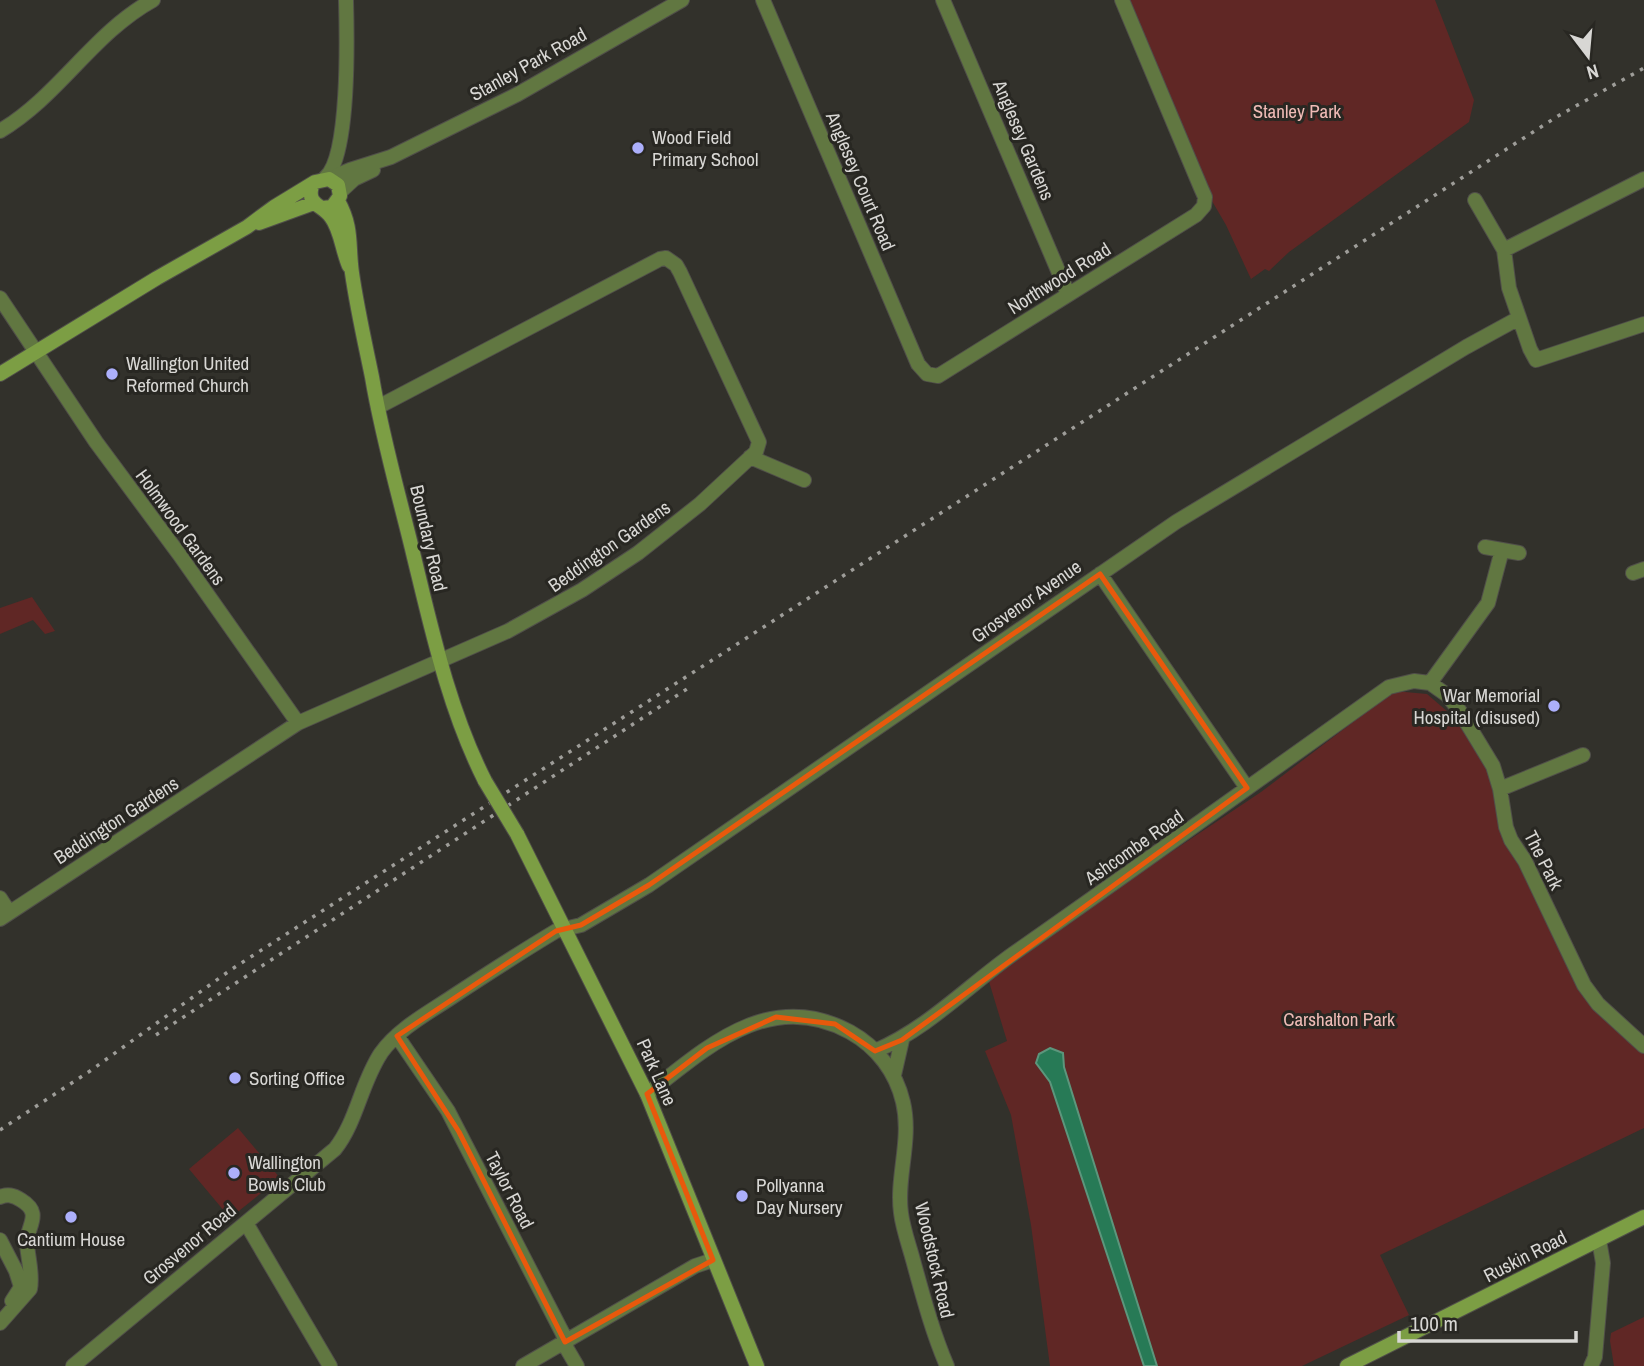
<svg xmlns="http://www.w3.org/2000/svg" width="1644" height="1366" font-family="'Archivo Narrow',sans-serif">
<style>
.green{fill:#602725}
.water{fill:#277a56;stroke:#5c967c;stroke-width:2}
.lines{fill:none;stroke-linecap:round;stroke-linejoin:round}
.minor-casing{stroke:#504f49;stroke-width:16}
.tertiary-casing{stroke:#504f49;stroke-width:16}
.secondary-casing{stroke:#504f49;stroke-width:16}
.minor{stroke:#617741;stroke-width:14}
.tertiary{stroke:#617741;stroke-width:14}
.secondary{stroke:#7c9e44;stroke-width:14}
.rail{stroke:#9e9d99;stroke-width:3.5;stroke-dasharray:3.5 7;stroke-linecap:butt}
.secondary-bridge-casing{stroke:#504f49;stroke-width:16;stroke-linecap:butt}
.secondary-bridge{stroke:#7c9e44;stroke-width:14}
.marked{fill:none;stroke:#e8590c;stroke-width:5;stroke-linejoin:round}
.poi-dot{fill:#acaffb;stroke:#282722;stroke-width:2.5}
.labels{text-anchor:middle;stroke-width:6;stroke-linejoin:round;paint-order:stroke}
.street-label{font-size:19px;fill:#d8d7d4;stroke:#282722}
.park-label{font-size:19px;fill:#efbbb6;stroke:#282722}
.poi-label{font-size:19px;fill:#d8d7d4;stroke:#282722;text-anchor:start}
</style>
<rect width="100%" height="100%" fill="#32312b"/>
<!-- green -->
<path class="green" d="M1127,0H1435L1474,100L1469,122L1289,252L1269,271L1265,269L1251,279L1226,225L1212,201Z
M32,597L55,631L45,634L33,620L0,634V608Z
M1394,691L1427,694L1455,718L1498,788L1503,826L1573,969L1644,1048V1128L1380,1255L1409,1315L1302,1366H1050L1031,1225L1011,1115L985,1051L1007,1041L987,975L1261,792Z
M238,1128L280,1178L230,1218L189,1169Z
M1644,1317V1366H1614L1610,1341L1611,1333Z"/>
<!-- water -->
<path class="water" d="M1050,1048L1063,1053L1064,1067L1157,1366H1144L1050,1082L1036,1063L1039,1054Z"/>
<g class="lines">
<defs>
<path id="minor" d="M763,0L918,364L927,374L938,376L1196,215L1204,206L1205,197L1201,188L1122,0
M943,0L1068,294
M0,131C59,96 93,33 153,0
M325,178C350,157 347,36 346,0
M1475,200L1504,250L1509,288L1530,349L1536,360L1644,324
M1504,250L1644,179
M0,298L96,442L179,554L298,723
M750,457L804,480
M1485,547L1519,553
M1633,573L1644,569
M1100,574L1247,788
M1430,683L1488,603L1502,550
M1500,789L1583,755
M0,898L9,912
M0,919L298,723L508,631L582,590L638,553L700,504L756,452L759,442L680,272L676,265L666,258L660,259L378,407
M397,1036L448,1111L563,1334L567,1349L577,1366
M875,1051C927,1029 968,986 1013,954C1139,866 1264,776 1389,687L1414,681L1430,683L1447,695L1459,710L1493,766L1500,789L1506,827L1511,840L1525,861L1584,985L1598,1004L1644,1046
M894,1075L902,1040
M647,1094C707,1047 770,988 850,1032C877,1047 896,1072 903,1102C912,1140 896,1177 901,1213C903,1229 909,1245 913,1260C923,1296 932,1331 947,1366
M0,1197C8,1194 13,1195 21,1200C44,1214 26,1226 27,1244C28,1259 33,1274 30,1289L0,1323
M246,1223L330,1366
M0,1240L16,1271L21,1287L12,1301
M73,1366L335,1149C357,1121 361,1083 381,1053C398,1029 428,1013 452,997C487,974 521,952 556,931L581,925L649,885L1176,522L1466,347L1519,318
M523,1366L695,1266L713,1260
M1591,1366L1595,1357L1603,1263L1599,1240"/>
<path id="tertiary" d="M333,181L338,175L350,170L391,157L518,94L682,0
M340,192L354,179L373,170"/>
<path id="secondary" d="M312,186C306,205 323,205 331,217C341,230 342,250 349,266
M338,201C353,228 348,245 352,273C357,308 365,343 372,377C382,437 399,495 413,553C432,631 449,710 485,781
M259,223L314,203
M0,374L157,278L247,227L274,207L315,182L329,179L338,185L340,196L332,207L323,208
M517,834L647,1094L757,1366
M1347,1366L1644,1217"/>
</defs>
<!-- minor casing -->
<use href="#minor" class="minor-casing"/>
<!-- tertiary casing -->
<use href="#tertiary" class="tertiary-casing"/>
<!-- secondary casing -->
<use href="#secondary" class="secondary-casing"/>
<!-- minor -->
<use href="#minor" class="minor"/>
<!-- tertiary -->
<use href="#tertiary" class="tertiary"/>
<!-- secondary -->
<use href="#secondary" class="secondary"/>
<!-- rail -->
<path class="rail" d="M156,1035L687,689
M0,1130L90,1071L232,969L1558,116L1644,68"/>
<defs>
<path id="secondary-bridge" d="M485,781L517,834"/>
</defs>
<!-- secondary-bridge casing -->
<use href="#secondary-bridge" class="secondary-bridge-casing"/>
<!-- secondary-bridge -->
<use href="#secondary-bridge" class="secondary-bridge"/>
</g>
<!-- marked area -->
<path class="marked" d="M1100,574L1247,788L902,1040L875,1051L835,1024L776,1017L707,1048L647,1094L713,1260L565,1342L459,1132L397,1036L556,931L581,925L649,885Z"/>
<!-- markers -->
<g class="poi-dot">
<circle cx="638" cy="148" r="7"/>
<circle cx="112" cy="374" r="7"/>
<circle cx="1554" cy="706" r="7"/>
<circle cx="235" cy="1078" r="7"/>
<circle cx="234" cy="1173" r="7"/>
<circle cx="742" cy="1196" r="7"/>
<circle cx="71" cy="1217" r="7"/>
</g>
<g class="labels">
<!-- street labels -->
<g class="street-label">
<text transform="translate(528 64) rotate(-29)" y="7">Stanley Park Road</text>
<text transform="translate(1024 140) rotate(67)" y="7">Anglesey Gardens</text>
<text transform="translate(861 181) rotate(67)" y="7">Anglesey Court Road</text>
<text transform="translate(1059 278) rotate(-32)" y="7">Northwood Road</text>
<text transform="translate(181 527) rotate(54)" y="7">Holmwood Gardens</text>
<text transform="translate(429 538) rotate(77)" y="7">Boundary Road</text>
<text transform="translate(609 546) rotate(-35)" y="7">Beddington Gardens</text>
<text transform="translate(1026 601) rotate(-35)" y="7">Grosvenor Avenue</text>
<text transform="translate(116 820) rotate(-33)" y="7">Beddington Gardens</text>
<text transform="translate(1134 847) rotate(-35)" y="7">Ashcombe Road</text>
<text transform="translate(1544 860) rotate(63)" y="7">The Park</text>
<text transform="translate(657 1072) rotate(66)" y="7">Park Lane</text>
<text transform="translate(510 1190) rotate(63)" y="7">Taylor Road</text>
<text transform="translate(189 1244) rotate(-40)" y="7">Grosvenor Road</text>
<text transform="translate(1525 1256) rotate(-27)" y="7">Ruskin Road</text>
<text transform="translate(935 1260) rotate(77)" y="7">Woodstock Road</text>
</g>
<!-- park labels -->
<g class="park-label">
<text x="1297" y="118">Stanley Park</text>
<text x="1339" y="1026">Carshalton Park</text>
</g>
<!-- poi labels -->
<g class="poi-label">
<text x="652" y="144">Wood Field<tspan x="652" dy="22">Primary School</tspan></text>
<text x="126" y="370">Wallington United<tspan x="126" dy="22">Reformed Church</tspan></text>
<text x="1540" y="702" text-anchor="end">War Memorial<tspan x="1540" dy="22">Hospital (disused)</tspan></text>
<text x="249" y="1085">Sorting Office</text>
<text x="248" y="1169">Wallington<tspan x="248" dy="22">Bowls Club</tspan></text>
<text x="756" y="1192">Pollyanna<tspan x="756" dy="22">Day Nursery</tspan></text>
<text x="71" y="1246" text-anchor="middle">Cantium House</text>
</g>
</g>
<!-- north arrow -->
<g transform="translate(1588 56) rotate(164)" stroke="#282722" stroke-width="5" paint-order="stroke">
<path d="M0-5L12 26L0 18L-12 26Z" fill="#d8d7d4"/>
<text y="-10" font-size="19" font-weight="bold" text-anchor="middle" fill="#d8d7d4">N</text>
</g>
<!-- scale -->
<path d="M1399 1331v10h177v-10" fill="none" stroke="#d8d7d4" stroke-width="3.5"/>
<text x="1410" y="1331" font-size="21" fill="#d8d7d4" stroke="#282722" stroke-width="5" paint-order="stroke">100 m</text>
</svg>
